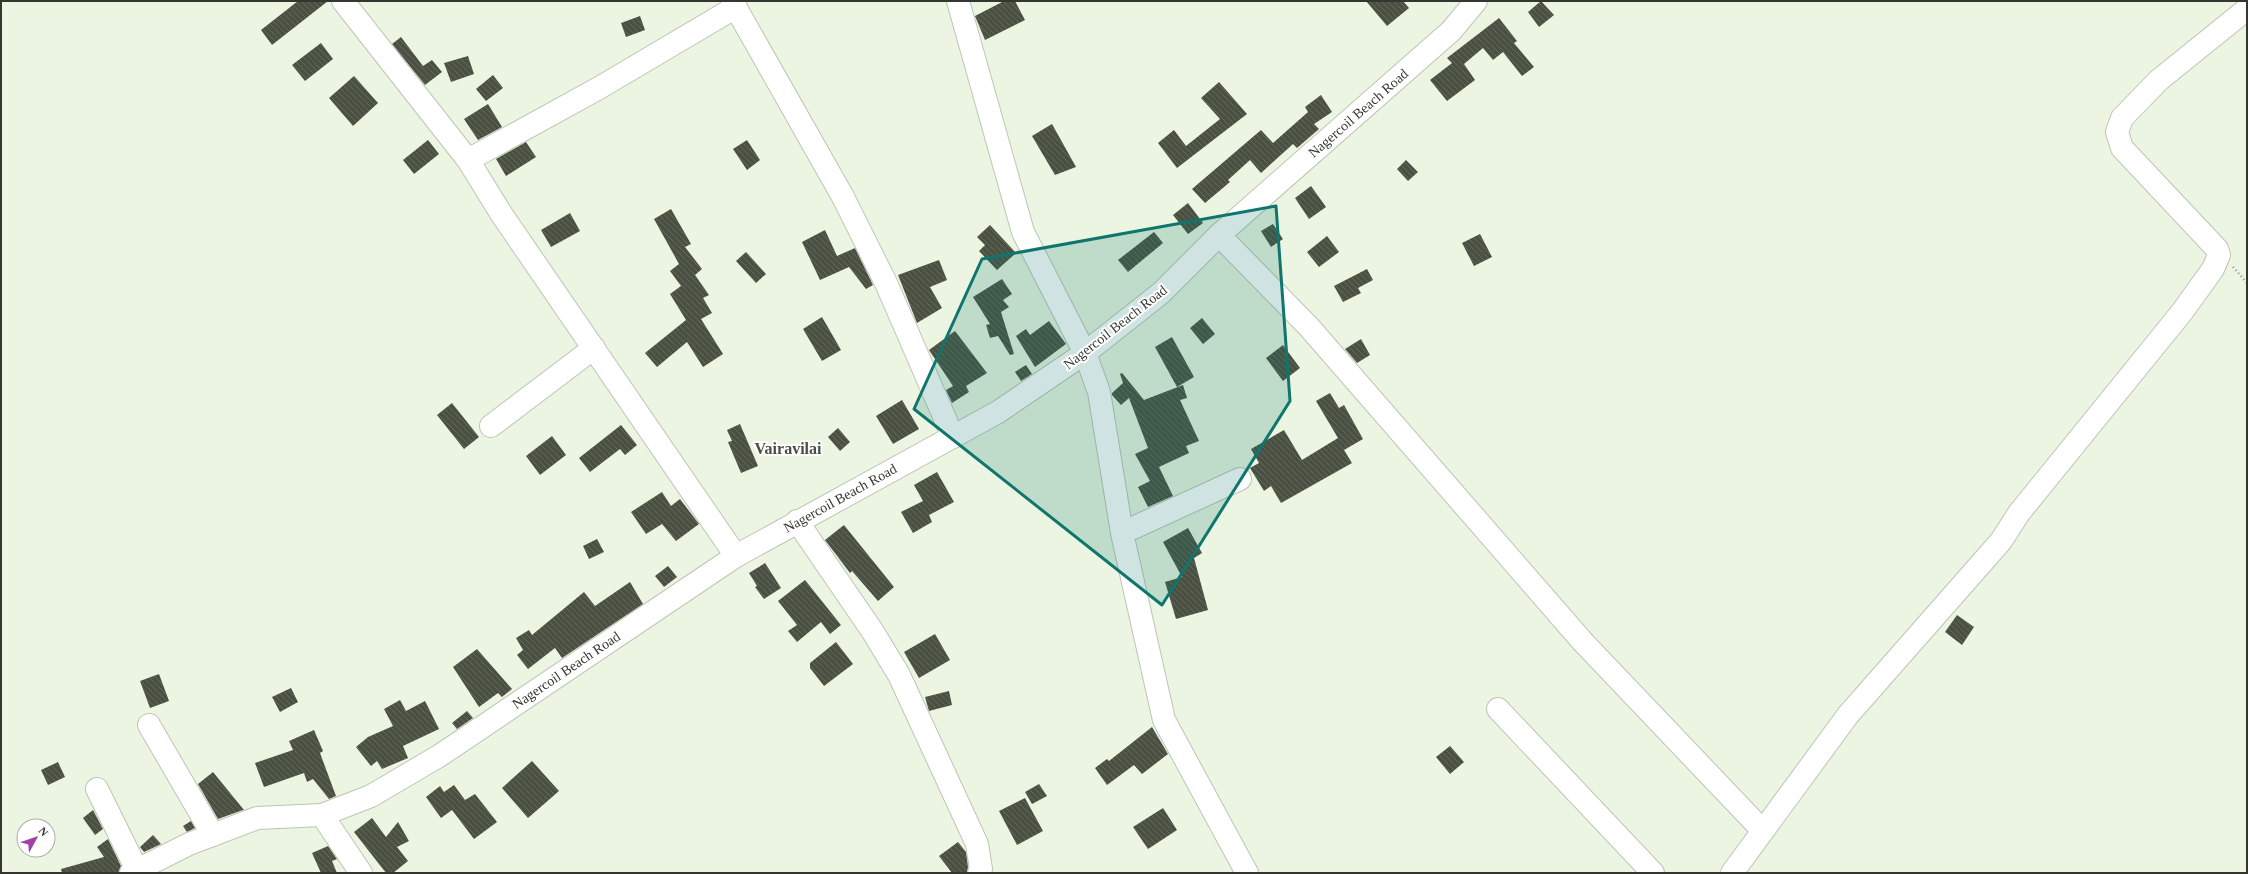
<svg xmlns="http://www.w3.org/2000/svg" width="2248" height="874" font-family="'Times New Roman',serif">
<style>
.building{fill:url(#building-back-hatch)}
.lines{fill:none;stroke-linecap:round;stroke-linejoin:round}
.minor-casing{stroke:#bec5b4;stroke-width:24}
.major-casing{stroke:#bec5b4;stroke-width:24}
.path{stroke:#8b9084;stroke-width:2.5;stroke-dasharray:1 3;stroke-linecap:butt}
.minor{stroke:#fff;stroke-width:22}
.major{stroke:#fff;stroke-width:22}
.marked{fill:#0f766e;fill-opacity:0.2;stroke:#0f766e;stroke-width:3;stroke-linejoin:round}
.labels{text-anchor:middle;stroke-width:4;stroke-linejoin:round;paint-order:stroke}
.street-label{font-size:14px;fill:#343730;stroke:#fff}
.quarter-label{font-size:16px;font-weight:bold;fill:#494f40;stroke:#fff}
</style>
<defs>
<pattern id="building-back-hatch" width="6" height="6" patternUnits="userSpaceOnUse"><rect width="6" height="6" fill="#4a5142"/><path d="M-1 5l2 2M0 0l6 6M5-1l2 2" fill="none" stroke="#62685b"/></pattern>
</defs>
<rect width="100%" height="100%" fill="#ecf4e2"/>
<!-- building -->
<path class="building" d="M298,1H328L272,45L261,30Z
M1004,1H1015L1025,20L985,40L975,16Z
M1366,1H1403L1409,8L1387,26Z
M1541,1L1554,15L1539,27L1528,12Z
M640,16L645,30L626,37L621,23Z
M1499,18L1517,41L1514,43L1534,67L1522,76L1503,52L1493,60L1483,48L1464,64L1475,80L1447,101L1430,80L1452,63L1447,58Z
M401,37L423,66L432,60L442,72L425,85L392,44Z
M321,43L333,59L305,81L292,65Z
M468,56L474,74L451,82L444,63Z
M493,75L503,88L486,101L476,89Z
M354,76L378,103L353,126L329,98Z
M1219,82L1247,114L1177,168L1158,143L1174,130L1186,146L1220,119L1201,98Z
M1321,95L1332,112L1314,124L1319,129L1297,148L1293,144L1261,173L1250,160L1228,180L1230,182L1205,203L1192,189L1261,130L1273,143L1308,112L1305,107Z
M488,104L502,127L478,140L464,119Z
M1052,124L1076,167L1055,175L1032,136Z
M428,140L439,154L414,174L403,160Z
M747,140L760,160L747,170L733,149Z
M526,142L536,157L506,176L496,159Z
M1406,160L1418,172L1408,181L1397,169Z
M1311,186L1326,207L1309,219L1295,198Z
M1188,203L1203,223L1188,234L1173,215Z
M671,209L691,244L685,247L702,269L695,275L709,295L703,298L712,313L701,319L723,354L703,367L687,342L657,367L645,353L686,320L670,294L681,286L670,271L679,264L654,219Z
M570,213L580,231L551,247L541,230Z
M1273,224L1283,239L1271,247L1261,231Z
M990,225L1016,253L997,270L979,251L985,245L977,237Z
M825,230L837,256L855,248L873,285L866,289L849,267L820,280L802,242Z
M1154,232L1163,243L1128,272L1118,260Z
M1480,234L1492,257L1474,266L1462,243Z
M1327,236L1339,252L1319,267L1307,252Z
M746,252L766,274L756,283L736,261Z
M939,260L947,280L930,287L942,308L917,323L898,275Z
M1367,269L1373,280L1358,288L1361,293L1343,302L1334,286Z
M1002,279L1012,294L1003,300L1009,307L1001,312L1014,354L1010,355L998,336L990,338L986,325L990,324L973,297Z
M822,317L841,350L822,361L803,329Z
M1202,318L1215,334L1203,344L1190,328Z
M1049,321L1066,344L1035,367L1016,336L1026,329L1030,335Z
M955,331L987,373L966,386L969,392L952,403L946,390L953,386L929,350Z
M1172,337L1194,377L1177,387L1155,347Z
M1361,339L1370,355L1357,363L1345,349Z
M1283,345L1300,368L1283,381L1266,358Z
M1026,365L1032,374L1021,381L1015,372Z
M1122,373L1144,400L1183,385L1187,398L1180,400L1199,441L1186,446L1189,453L1159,467L1173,496L1148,507L1138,487L1150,481L1135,454L1148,448L1129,398L1121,405L1112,395V393L1123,383L1120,374Z
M1330,393L1339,408L1344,405L1363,439L1344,450L1352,463L1281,503L1271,486L1264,491L1250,468L1259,463L1251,449L1284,430L1302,460L1338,438L1316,401Z
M902,400L919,429L893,444L876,416Z
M452,403L479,437L464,449L437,415Z
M740,424L758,466L741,473L728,442L732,441L727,430Z
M621,425L637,445L625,455L620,449L590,472L579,458Z
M838,428L850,442L840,451L828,437Z
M552,436L566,455L540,475L526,456Z
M937,472L954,502L929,515L932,522L913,533L901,512L923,501L914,485Z
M662,492L671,506L680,499L699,524L676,541L662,524L646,534L631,512Z
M844,525L894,587L878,601L852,571L850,573L825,540Z
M1188,528L1202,553L1194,558L1208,610L1176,619L1165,582L1182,577L1163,542Z
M597,539L604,552L589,559L583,546Z
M765,563L781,588L764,599L755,587L757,586L749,573Z
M668,566L677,577L664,587L655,576Z
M805,580L841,625L830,634L821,622L797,642L788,631L797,625L778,601Z
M630,582L643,604L562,658L555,648L528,669L517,655L523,650L516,638L529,630L532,635L584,592L595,606Z
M1957,615L1974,627L1962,645L1945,632Z
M935,634L950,660L919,678L904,652Z
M836,642L853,664L824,686L810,668V663Z
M477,649L512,689L502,697L498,693L479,707L453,667Z
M159,674L169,701L150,708L140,681Z
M291,688L298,702L280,712L272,697Z
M949,691L952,705L929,711L925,697Z
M400,700L406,711L425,701L439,729L403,746L408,758L382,769L377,761L371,766L356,747L368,737L393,726L384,709Z
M467,711L473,718L457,729L452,723Z
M1152,727L1168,754L1142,774L1134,765L1107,785L1095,768L1107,759L1109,761Z
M314,730L323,751L320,753L336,796L329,799L313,779L307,782L304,773L264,787L255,763L293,750L289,741Z
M1450,746L1464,762L1450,774L1436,757Z
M532,761L559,791L528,818L502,788Z
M58,762L65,777L48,785L41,770Z
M213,772L244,810H243L218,819L198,784Z
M1039,784L1047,796L1032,804L1025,792Z
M454,785L465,800L475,794L497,822L474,839L452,810L441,818L426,797L440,786L444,792Z
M1025,798L1043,831L1017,845L999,811Z
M1163,808L1177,830L1148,849L1133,827Z
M93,810L103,829L95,835L83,818Z
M372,818L386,837L398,822L409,841L397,847L408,861L393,873H386L354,832Z
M191,821L195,828L187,832L183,826Z
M153,835L161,844L144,852L140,847Z
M108,839L121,866L118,873H62L61,869L104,857L97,847Z
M958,842L966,852L968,867L967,873H952L939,856Z
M328,846L337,859L332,861L337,873H321L312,853Z"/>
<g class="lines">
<defs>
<path id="minor" d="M343,1L468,160L502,215L736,556
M732,1L843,197L886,283L953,437
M958,1L1023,232L1085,353L1099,392L1122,533L1164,720L1247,873
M468,160L599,88L736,7
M1219,235L1309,327L1583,642L1763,831
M491,426L594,348
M797,521L873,632L899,675L977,844L981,869L979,873
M1122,533L1240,479
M1498,709L1653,873
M149,725L213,835
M97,789L137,870
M322,815L361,873
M1732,873L1848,715L2001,541L2019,513L2182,312L2213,269L2219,255L2217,249L2122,148L2117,132L2122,118L2159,80L2247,9"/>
<path id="major" d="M131,873L189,844L257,818L322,815L371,796L439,756L736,556L998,412L1085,353L1161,293L1219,235L1451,31L1476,1"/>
</defs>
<!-- minor casing -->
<use href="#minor" class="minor-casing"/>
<!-- major casing -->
<use href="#major" class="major-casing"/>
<!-- path -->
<path class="path" d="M2233,267L2247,283"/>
<!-- minor -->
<use href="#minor" class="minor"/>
<!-- major -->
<use href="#major" class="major"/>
</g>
<!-- marked area -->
<path class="marked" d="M1276,206L1290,401L1162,605L914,409L982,259Z"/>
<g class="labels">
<!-- street labels -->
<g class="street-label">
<text transform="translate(1358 113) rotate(-41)" y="5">Nagercoil Beach Road</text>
<text transform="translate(1115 327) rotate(-38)" y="5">Nagercoil Beach Road</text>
<text transform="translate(840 498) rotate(-29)" y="5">Nagercoil Beach Road</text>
<text transform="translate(566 670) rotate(-34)" y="5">Nagercoil Beach Road</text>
</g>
<!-- quarter labels -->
<g class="quarter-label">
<text x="788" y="454">Vairavilai</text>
</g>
</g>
<!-- border -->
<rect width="2248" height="874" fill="none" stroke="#343730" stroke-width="4"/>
<!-- north arrow -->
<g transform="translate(36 838) rotate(50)"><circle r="19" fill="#ffffff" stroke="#aeafac"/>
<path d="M0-3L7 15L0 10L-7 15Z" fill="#a341a7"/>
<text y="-6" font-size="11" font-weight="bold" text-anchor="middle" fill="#343730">N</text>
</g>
</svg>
